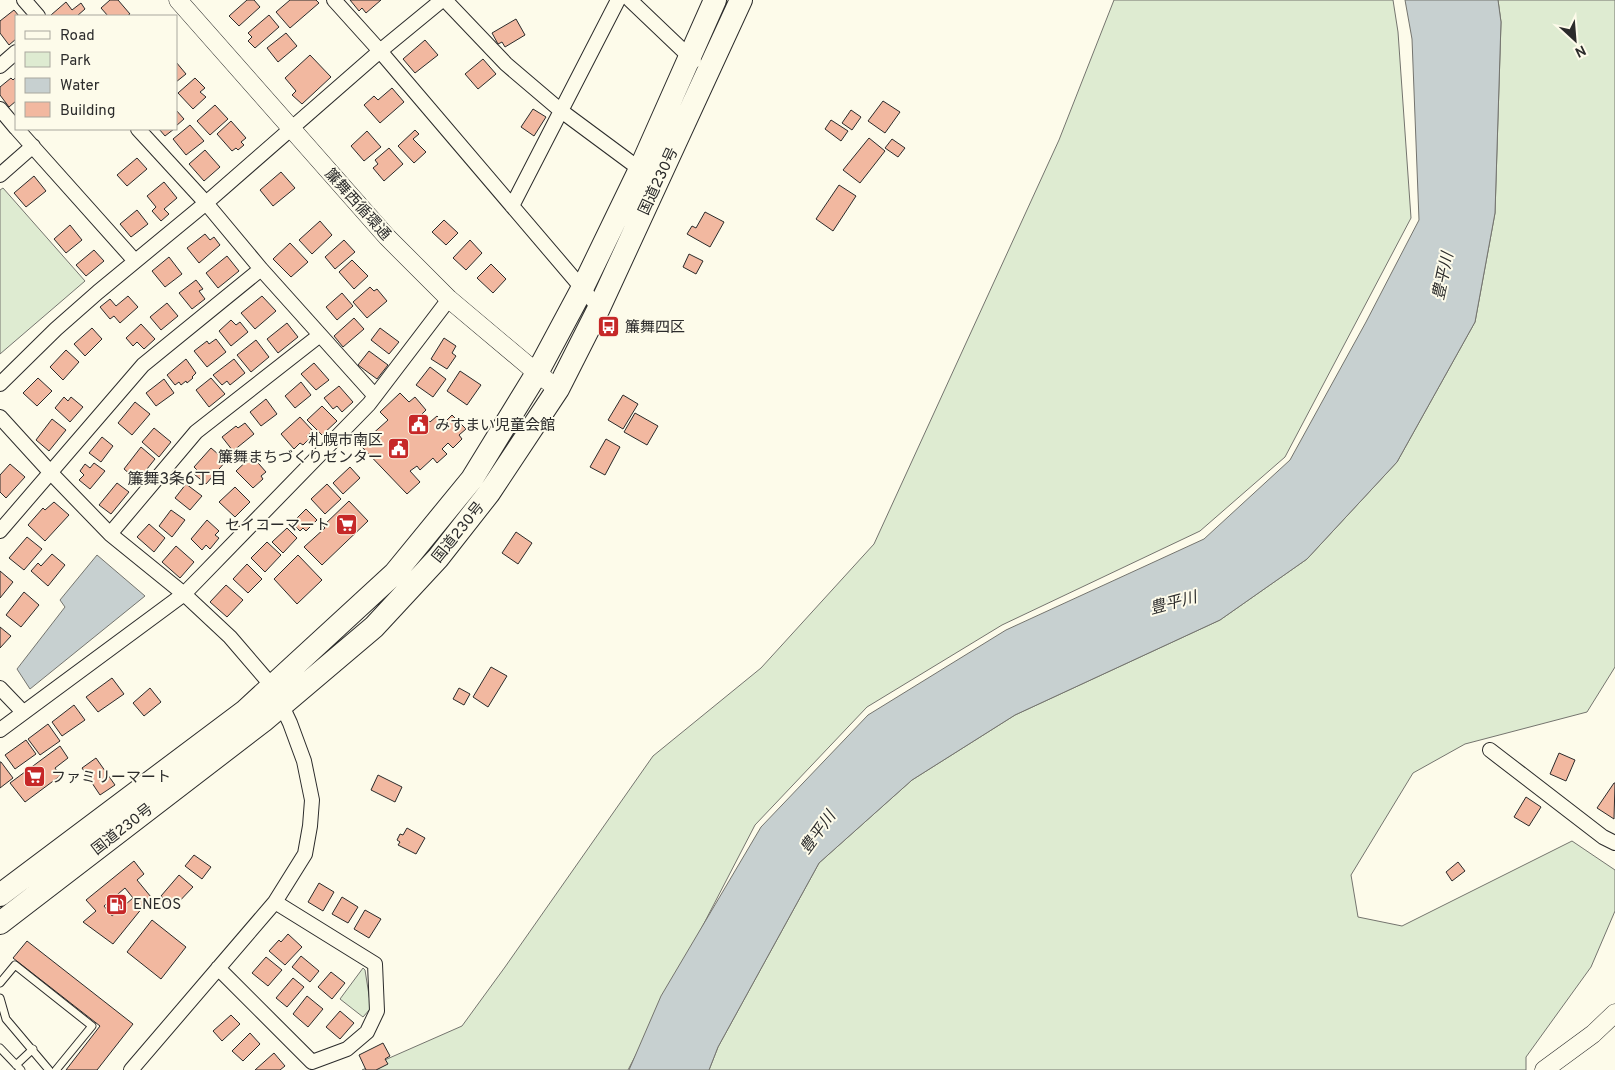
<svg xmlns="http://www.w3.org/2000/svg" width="1615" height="1070" font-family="Overpass,'Noto Sans JP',sans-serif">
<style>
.green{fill:#deebd1;stroke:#74746e}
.water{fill:#c7d0d0;stroke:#74746e}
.building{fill:#f2b8a0;stroke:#2b2b2b;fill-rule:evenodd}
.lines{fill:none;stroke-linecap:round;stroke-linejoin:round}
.service-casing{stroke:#2b2b2b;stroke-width:9}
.minor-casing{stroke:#2b2b2b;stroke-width:16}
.tertiary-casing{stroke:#2b2b2b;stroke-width:19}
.trunk-casing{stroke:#2b2b2b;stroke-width:24}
.service{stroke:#fdfbea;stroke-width:7}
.minor{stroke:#fdfbea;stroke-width:14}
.tertiary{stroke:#fdfbea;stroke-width:18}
.trunk{stroke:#fdfbea;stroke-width:22}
.labels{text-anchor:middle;stroke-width:4;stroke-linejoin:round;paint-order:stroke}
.street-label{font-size:15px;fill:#2b2b2b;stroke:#fdfbea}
.poi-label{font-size:15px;fill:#2b2b2b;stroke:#fdfbea;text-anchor:start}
.water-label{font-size:16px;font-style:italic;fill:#2b2b2b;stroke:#fdfbea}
.neighbourhood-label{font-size:16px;fill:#2b2b2b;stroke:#fdfbea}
</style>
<rect width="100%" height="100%" fill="#fdfbea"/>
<!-- green -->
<path class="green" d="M1114,0H1393L1398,32L1411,218L1285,457L1200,531L1002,625L867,707L755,825L628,1070H362L462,1026L505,967L653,756L761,668L874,544L1059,140Z
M1498,0H1615V667L1587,712L1465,744L1413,773L1351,875L1358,917L1402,926L1572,841L1615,870V911L1591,967L1526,1057V1070H709L718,1047L819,863L912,780L1015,715L1220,620L1307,559L1397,462L1475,322L1495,213L1501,22Z
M3,188L85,281L0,354V190Z
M363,968L365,970L371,1008L363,1017L340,999Z"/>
<!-- water -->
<path class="water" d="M1405,0H1498L1501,22L1495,213L1475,322L1397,462L1307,559L1220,620L1015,715L912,780L819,863L718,1047L709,1070H629L661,996L761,827L868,715L1006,630L1204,539L1290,460L1366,322L1419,220L1412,39Z
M97,555L145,596L30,689L17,669L65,607L60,600Z"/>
<!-- building -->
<path class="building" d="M110,0H118L130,14L127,16H108L101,8Z
M247,0H254L260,7L239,26L229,16Z
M290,0H316L319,3L290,28L276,12Z
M350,0H381L366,13L362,8L359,11Z
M66,2L72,10L81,3L85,9L77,16H53L51,15Z
M14,10L19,16H16V39L9,45L0,33V21Z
M269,15L279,27L255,48L248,41L252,37L248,33Z
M516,19L525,35L505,47L502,42L498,44L492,33Z
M286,33L297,46L278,62L267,48Z
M425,40L438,55L415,73L403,59Z
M310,55L331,77L302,104L292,95L296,91L285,78Z
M483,59L496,74L478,89L465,74Z
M176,62L186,74L176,82Z
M16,77V101L9,107L0,95V87L11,78L13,80Z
M195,78L205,88L200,92L206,97L193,109L178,93Z
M392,88L404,102L380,123L364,105L374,96L378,100Z
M883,101L900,112L885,133L868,121Z
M215,105L228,119L210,135L197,121Z
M533,109L546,117L534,136L521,127Z
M176,110L184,119L176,126Z
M851,110L861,117L852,130L842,123Z
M831,120L848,131L841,141L825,129Z
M231,121L246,138L241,142L244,145L238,150L236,148L232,151L217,134Z
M190,125L204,141L186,155L173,139Z
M159,129H174L165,136Z
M415,130L419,134L413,139L426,152L414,163L398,146Z
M367,131L381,147L364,161L351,146Z
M869,138L885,151L860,183L843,170Z
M892,139L905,148L898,157L885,148Z
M389,148L403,164L384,181L373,168L378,164L375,160Z
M205,150L220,167L204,181L189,164Z
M137,158L147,169L127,186L117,175Z
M281,172L295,188L273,206L260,190Z
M34,176L46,191L26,207L14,193Z
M164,182L177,198L164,209L169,214L161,221L152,211L156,207L147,196Z
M839,185L856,196L833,231L816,219Z
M137,210L148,224L131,237L120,224Z
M705,212L724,222L710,247L687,234L692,226L696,228Z
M444,220L458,233L446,245L432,232Z
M320,221L332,235L312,254L299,240Z
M70,225L82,240L66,253L54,239Z
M205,234L210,240L214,237L220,245L199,263L187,248Z
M344,240L355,252L335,269L325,257Z
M470,240L482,253L466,270L453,258Z
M290,243L308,262L291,277L273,259Z
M94,250L104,261L86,276L76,265Z
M689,254L703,261L696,274L683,267Z
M227,256L239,271L218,288L206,273Z
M169,257L182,274L165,287L152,271Z
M352,260L368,276L354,289L339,272Z
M491,264L506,279L493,293L477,278Z
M196,280L203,289L199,291L205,299L192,309L179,293Z
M370,287L374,291L377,289L387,301L367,318L353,302Z
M342,293L353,306L337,320L326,307Z
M128,296L138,307L120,323L114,316L110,319L100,307L110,299L116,306Z
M262,296L276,311L255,329L241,313Z
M167,303L178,316L161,330L150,317Z
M354,318L364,329L343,347L334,336Z
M231,320L236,325L240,322L248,332L231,346L219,331Z
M287,323L298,337L278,353L267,339Z
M141,324L155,339L144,349L137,342L133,346L126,338Z
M92,328L102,339L85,356L74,344Z
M380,328L399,342L389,354L371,340Z
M444,338L456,346L452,353L456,356L447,369L431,359Z
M216,339L226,352L207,367L194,351L207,341L209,344Z
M256,340L269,357L251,372L237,355Z
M66,350L79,362L63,380L50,367Z
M369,351L388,365L377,379L358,365Z
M186,359L196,373L192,377L193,378L187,383L186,381L181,385L179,382L175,385L167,375Z
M234,359L245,373L230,385L227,381L222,385L213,375Z
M314,363L329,380L316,390L301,374Z
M430,367L446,379L433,397L416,385Z
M460,371L481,385L467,405L447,391Z
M38,378L52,391L37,406L23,393Z
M211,378L225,394L209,407L196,390Z
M164,379L174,393L156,406L146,393Z
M301,382L311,395L295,408L285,396Z
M339,386L353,402L342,412L337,406L333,409L324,398Z
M400,393L409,402L415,397L426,410L422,414L430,422L437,416L444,423L452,415L466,429L459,435L462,439L453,448L448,443L442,449L447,454L437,463L433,458L420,470L417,466L410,471L420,482L407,494L360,445L388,420L380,412Z
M623,395L638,404L623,429L608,420Z
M64,397L68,401L71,397L83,407L70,422L55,408Z
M266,399L277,414L261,426L250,412Z
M135,402L150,414L132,435L118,423Z
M322,406L337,421L322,435L307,420Z
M635,413L658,426L647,445L624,432Z
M300,417L313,431L307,436L309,439L303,445L300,443L294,449L281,434Z
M52,419L66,430L49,451L36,440Z
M245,423L254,434L233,451L222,437L236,426L238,428Z
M154,428L171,442L159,457L142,442Z
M102,437L113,446L101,462L89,453Z
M606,439L620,447L605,475L590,467Z
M141,447L155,459L135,484L128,478L131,475L124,469Z
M211,448L226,461L206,484L194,474L198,471L194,467Z
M252,456L266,472L261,476L263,479L253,488L236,471Z
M94,463L105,471L90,489L79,480L84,475L80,471L85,464L90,468Z
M10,464L25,477L6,498L0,492V475Z
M350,467L360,478L343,494L333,483Z
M117,483L129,492L111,514L99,505Z
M186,484L202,496L190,510L175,498Z
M327,484L341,499L325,514L311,499Z
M235,487L250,502L235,517L219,502Z
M349,501L368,521L322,565L304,547L325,528L323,526Z
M54,502L69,515L45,541L28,525L43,508L45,510Z
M306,509L317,520L306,531L303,528L300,531L292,523Z
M171,510L185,520L172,537L159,526Z
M207,520L219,531L215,535L219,538L210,549L206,545L202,550L191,539Z
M149,524L165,538L154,552L137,537Z
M287,528L297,538L283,553L272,542Z
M516,532L532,543L518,564L502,553Z
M27,537L42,549L24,570L9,558Z
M267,542L281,555L265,572L251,558Z
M176,546L194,562L180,578L162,562Z
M52,554L65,565L48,586L31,571L38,563L41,566Z
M298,555L322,580L297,604L274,579Z
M247,564L262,579L248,593L233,579Z
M0,571L13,582L0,598Z
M226,585L243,600L227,617L210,602Z
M24,592L39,605L21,627L6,615Z
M0,627L11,636L0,648Z
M491,667L507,676L488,707L473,697Z
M112,678L124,694L98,712L86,697Z
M150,688L161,702L144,716L133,703Z
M459,688L470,694L464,705L453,699Z
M74,705L85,720L62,736L52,722Z
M48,724L60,741L40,755L28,739Z
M26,740L36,754L15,769L5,755Z
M60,746L68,758L55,768L60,776L25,802L10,783Z
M1559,753L1575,760L1566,781L1550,774Z
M96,758L115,785L100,795L82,768Z
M0,762H1L13,778L0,788Z
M378,775L402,787L395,802L371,790Z
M1614,783H1615L1614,819L1597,808Z
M1526,797L1541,807L1529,826L1514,817Z
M407,828L425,838L416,854L398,845L400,842L397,840L400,834L403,835Z
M194,855L211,867L202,879L185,866Z
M134,861L144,874L137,880L151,897L113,944L83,922L96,911L86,900ZM125,888L133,898L112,916L104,906Z
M1458,862L1465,871L1452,881L1446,872Z
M179,875L193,887L174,907L161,896Z
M319,883L334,892L323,911L308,902Z
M342,897L358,907L348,923L332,914Z
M365,910L381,919L369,938L354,929Z
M152,920L186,947L161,979L127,952Z
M288,934L302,947L285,965L269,951L279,940L281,942Z
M27,941L133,1024L97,1070H66L100,1026L13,958Z
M301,956L319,971L310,982L292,967Z
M266,957L282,970L268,986L252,973Z
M331,972L345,983L332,999L318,987Z
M293,978L304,987L287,1007L276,998Z
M307,996L323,1009L308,1027L293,1014Z
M340,1011L354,1023L340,1039L326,1027Z
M231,1015L240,1024L222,1041L213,1031Z
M250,1033L260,1044L243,1061L232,1051Z
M383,1043L390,1056L385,1059L388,1064L376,1070H366L359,1055Z
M274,1053L285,1066L280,1070H255Z"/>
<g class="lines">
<defs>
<path id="service" d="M0,983L15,965L92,1026L56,1070
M0,998L6,1019L49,1070
M0,1048L21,1070
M16,1065L33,1049"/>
<path id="minor" d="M24,0L38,16
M334,0L380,51L599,308
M445,0L506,64L560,110L645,173
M630,0L694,61
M0,66L16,52
M0,109L16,128
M17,129L135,261
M138,129L206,203L261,269L375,396
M0,175L33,146
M512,206L618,0
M0,384L56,329L98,292L206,203L380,51L442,0
M0,417L51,473L110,534L184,594L230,637L273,687L290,723L304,761L312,800L310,826L305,854L275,902L131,1070
M0,531L143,365L261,269
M110,534L196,432L320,335
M0,688L23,712
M0,730L184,594L369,404L449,299
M1490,750L1603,837L1615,843
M218,968L312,1062L347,1049L367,1032L377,1011L375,964L275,902"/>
<path id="tertiary" d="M178,0L387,237L449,299L537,373L558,389
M1544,1070L1593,1034L1615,1013"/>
<path id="trunk" d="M0,895L245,711L395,573L472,479L537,373L582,289L640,169L715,0
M0,923L263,721L374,627L438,558L489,493L558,389L599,308L741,0"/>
</defs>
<!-- service casing -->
<use href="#service" class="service-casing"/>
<!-- minor casing -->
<use href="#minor" class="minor-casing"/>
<!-- tertiary casing -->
<use href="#tertiary" class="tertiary-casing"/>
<!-- trunk casing -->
<use href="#trunk" class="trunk-casing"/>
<!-- service -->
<use href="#service" class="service"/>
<!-- minor -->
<use href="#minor" class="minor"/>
<!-- tertiary -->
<use href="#tertiary" class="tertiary"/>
<!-- trunk -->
<use href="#trunk" class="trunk"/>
</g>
<!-- icons -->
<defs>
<symbol id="bus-square" viewBox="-11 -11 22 22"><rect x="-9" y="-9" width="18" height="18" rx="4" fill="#c62828" stroke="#fdfbea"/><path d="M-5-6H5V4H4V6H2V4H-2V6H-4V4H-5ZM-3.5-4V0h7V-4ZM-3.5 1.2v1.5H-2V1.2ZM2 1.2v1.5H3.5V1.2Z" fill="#fff"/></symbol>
<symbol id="civic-square" viewBox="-11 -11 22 22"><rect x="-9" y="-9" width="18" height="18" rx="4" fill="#c62828" stroke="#fdfbea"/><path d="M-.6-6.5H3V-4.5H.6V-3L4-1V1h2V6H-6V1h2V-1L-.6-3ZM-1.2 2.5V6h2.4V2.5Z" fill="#fff"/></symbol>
<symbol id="supermarket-square" viewBox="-11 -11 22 22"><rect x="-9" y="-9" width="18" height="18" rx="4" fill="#c62828" stroke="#fdfbea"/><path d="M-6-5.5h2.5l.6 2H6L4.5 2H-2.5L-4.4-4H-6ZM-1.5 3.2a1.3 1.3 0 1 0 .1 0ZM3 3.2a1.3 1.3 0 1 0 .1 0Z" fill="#fff"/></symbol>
<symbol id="fuel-square" viewBox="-11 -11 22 22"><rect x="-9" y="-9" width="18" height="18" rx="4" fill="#c62828" stroke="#fdfbea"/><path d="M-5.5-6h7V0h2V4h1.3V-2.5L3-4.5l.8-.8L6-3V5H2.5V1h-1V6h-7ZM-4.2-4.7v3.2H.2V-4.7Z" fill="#fff"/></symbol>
</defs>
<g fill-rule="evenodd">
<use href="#bus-square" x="596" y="314" width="25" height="25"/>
<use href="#civic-square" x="406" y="412" width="25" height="25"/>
<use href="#civic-square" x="386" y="436" width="25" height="25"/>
<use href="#supermarket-square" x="334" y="512" width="25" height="25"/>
<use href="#supermarket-square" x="22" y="764" width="25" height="25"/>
<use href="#fuel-square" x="104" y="892" width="25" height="25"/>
</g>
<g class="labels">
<!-- street labels -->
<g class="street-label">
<text transform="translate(658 181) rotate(-65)" y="5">国道230号</text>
<text transform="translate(358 204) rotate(48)" y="5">簾舞西循環通</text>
<text transform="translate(458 532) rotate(-51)" y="5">国道230号</text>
<text transform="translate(122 829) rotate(-38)" y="5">国道230号</text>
</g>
<!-- poi labels -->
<g class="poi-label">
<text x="625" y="332">簾舞四区</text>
<text x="435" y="430">みすまい児童会館</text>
<text x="383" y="445" text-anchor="end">札幌市南区<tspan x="383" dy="17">簾舞まちづくりセンター</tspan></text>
<text x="330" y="530" text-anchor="end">セイコーマート</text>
<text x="51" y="782">ファミリーマート</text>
<text x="133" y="909">ENEOS</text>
</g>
<!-- water labels -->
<g class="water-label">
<text transform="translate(1442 276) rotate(-78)" y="6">豊平川</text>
<text transform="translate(1173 602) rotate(-15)" y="6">豊平川</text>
<text transform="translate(817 832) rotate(-54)" y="6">豊平川</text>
</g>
<!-- neighbourhood labels -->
<g class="neighbourhood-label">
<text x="177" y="484">簾舞3条6丁目</text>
</g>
</g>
<!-- legend -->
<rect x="15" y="15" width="162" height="115" fill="#fdfbea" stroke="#a9a89e"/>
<rect x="25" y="31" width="25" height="8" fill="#fdfbea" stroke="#a9a89e"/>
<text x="60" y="40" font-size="15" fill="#2b2b2b">Road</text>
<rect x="25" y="52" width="25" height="15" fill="#deebd1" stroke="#a9a89e"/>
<text x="60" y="65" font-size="15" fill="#2b2b2b">Park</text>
<rect x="25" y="78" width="25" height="15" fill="#c7d0d0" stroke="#a9a89e"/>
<text x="60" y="90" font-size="15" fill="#2b2b2b">Water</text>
<rect x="25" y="102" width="25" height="15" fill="#f2b8a0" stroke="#a9a89e"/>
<text x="60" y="115" font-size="15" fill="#2b2b2b">Building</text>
<!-- north arrow -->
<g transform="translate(1575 40) rotate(154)" stroke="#fdfbea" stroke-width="4" paint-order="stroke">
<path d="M0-4L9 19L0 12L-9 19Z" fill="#2b2b2b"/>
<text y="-8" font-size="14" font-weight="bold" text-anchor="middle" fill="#2b2b2b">N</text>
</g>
</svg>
